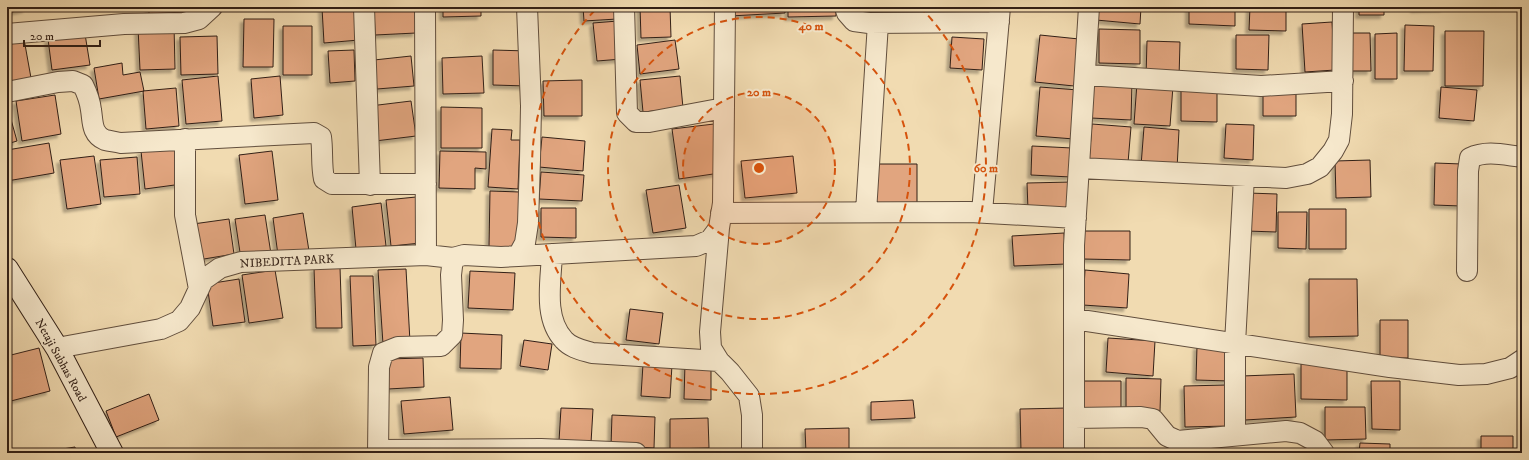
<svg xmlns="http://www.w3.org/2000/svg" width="1529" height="460" font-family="'IM FELL DW Pica',serif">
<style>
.building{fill:#e1a57f;stroke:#311f16;filter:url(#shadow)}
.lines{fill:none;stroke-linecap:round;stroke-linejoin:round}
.street-casing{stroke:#614e3d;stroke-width:22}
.secondary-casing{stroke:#311f16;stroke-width:24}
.street{stroke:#f6e8cc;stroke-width:20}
.secondary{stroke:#f6e8cc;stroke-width:22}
.ring{fill:none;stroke:#d6530d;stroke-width:2;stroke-dasharray:7 5}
.labels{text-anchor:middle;stroke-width:4;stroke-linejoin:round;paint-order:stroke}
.street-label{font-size:12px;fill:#311f16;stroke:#f6e8cc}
.centre{fill:#d6530d;stroke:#f6e8cc;stroke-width:2}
.ring-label{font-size:12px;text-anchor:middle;font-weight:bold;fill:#d6530d;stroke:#f6e8cc;stroke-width:4;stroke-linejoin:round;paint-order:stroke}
</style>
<defs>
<filter id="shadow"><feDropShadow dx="-3.5" dy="3.5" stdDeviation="1" flood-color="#0004"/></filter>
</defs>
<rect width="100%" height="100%" fill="#f1dbb1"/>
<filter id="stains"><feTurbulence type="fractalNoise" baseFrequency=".005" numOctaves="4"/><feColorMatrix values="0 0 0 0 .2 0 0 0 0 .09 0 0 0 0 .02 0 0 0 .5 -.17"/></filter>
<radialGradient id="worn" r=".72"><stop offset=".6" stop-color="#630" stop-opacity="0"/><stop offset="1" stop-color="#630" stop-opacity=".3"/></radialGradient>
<!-- building -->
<path class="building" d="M7,7H26V9L7,13Z
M149,7H183V12L149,14Z
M356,7L359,40L324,43L322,8Z
M374,7H415L416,33L375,35Z
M443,7H481V16L443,17Z
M583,7H616L617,19L584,21Z
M640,7H670L671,37L641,38Z
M730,7H785V13L730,16Z
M788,7H836V16L788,17Z
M1097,7H1141L1140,24L1096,20Z
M1189,7H1235V26L1189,24Z
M1250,7H1286V31L1249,30Z
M1359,7H1384V15H1359Z
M1414,7H1444V8L1414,9Z
M244,19H274L273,67H243Z
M618,21L622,59L597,61L593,23Z
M1332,22L1335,70L1305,72L1302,24Z
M174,25L175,69L140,70L138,27Z
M1405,25L1434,26L1433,71H1404Z
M283,26H312V75H283Z
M1099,29L1140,30V64L1099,63Z
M1445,31H1484L1483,86H1445Z
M1347,33H1370L1371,71H1348Z
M1397,33V79H1375V34Z
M85,34L90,65L52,70L48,39Z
M1040,35L1079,39L1074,86L1035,82Z
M1236,35H1269L1268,70L1236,69Z
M217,36L218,74L181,75L180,37Z
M952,37L984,39L982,70L950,68Z
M24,39L31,78L7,83V42Z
M675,40L679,69L640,74L637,45Z
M1147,41L1180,42L1179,78L1146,77Z
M354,50L355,81L330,83L328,51Z
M493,50L528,51L527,86L493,85Z
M411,56L414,86L377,89L374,60Z
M482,56L484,93L443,94L442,58Z
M122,63L123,75L140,72L144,91L99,99L94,68Z
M218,76L222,121L186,124L182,80Z
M280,76L283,115L254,118L251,79Z
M680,76L683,108L643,112L640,80Z
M1093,79L1132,81L1131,120L1091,118Z
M582,80V116H544L543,81Z
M1137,83L1173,86L1170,126L1134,124Z
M1181,84L1217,85V122L1181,121Z
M1040,87L1078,90L1074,139L1036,136Z
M1441,87L1477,90L1474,121L1439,118Z
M176,88L179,126L146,129L143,91Z
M1263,92H1296V116H1263Z
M55,95L61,134L22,141L16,101Z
M411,101L416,136L375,141L370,106Z
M7,105L17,141L7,144Z
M441,107L482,108V148H441Z
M714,124L720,173L679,179L672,129Z
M1092,124L1131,127L1128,163L1089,161Z
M1226,124L1254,125L1253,160L1224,158Z
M1144,127L1179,130L1177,169L1141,166Z
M492,129L512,130L511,140H520L518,189L488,187Z
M542,137L585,141L583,171L539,167Z
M49,143L54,173L7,181V150Z
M1032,146L1072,148L1071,177L1031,175Z
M177,147L182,184L145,189L141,151Z
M272,151L278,200L245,204L239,155Z
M440,151L486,152V169L475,168V189L439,188Z
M94,156L101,204L67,209L60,160Z
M793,156L797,193L745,198L741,161Z
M137,157L140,194L104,197L100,160Z
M1370,160L1371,197L1336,198L1335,161Z
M1435,163L1462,164L1461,206L1434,205Z
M876,164H917V206H876Z
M541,172L584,175L582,201L539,199Z
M1072,182V209L1028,210L1027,183Z
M679,185L686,228L653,233L646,190Z
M490,191L520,192V248L489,247Z
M1248,193L1277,194L1276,232L1247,231Z
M416,197L421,243L391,246L386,200Z
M381,203L386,246L356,249L352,207Z
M541,208H576V238L541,237Z
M1309,209H1346V249H1309Z
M1278,212H1307L1306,249L1278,248Z
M303,213L309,251L278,255L273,218Z
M265,215L271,254L241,259L235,219Z
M229,219L234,254L198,260L193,224Z
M1083,231H1130V260L1083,259Z
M1064,233L1066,264L1014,266L1012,236Z
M340,267L342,328H316L314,268Z
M406,269L410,342L383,344L378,270Z
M275,270L283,318L249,323L242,275Z
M1085,270L1129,274L1127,308L1083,305Z
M470,271L515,273L513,310L468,308Z
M350,276H373L376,345L353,346Z
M239,279L245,322L213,326L207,284Z
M1309,279H1357L1358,336L1309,337Z
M630,309L663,313L659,344L626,340Z
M1380,320H1408V358H1380Z
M461,333L502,335L501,369L460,368Z
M1108,338L1155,341L1153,376L1106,372Z
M524,340L552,344L548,370L520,366Z
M1197,346L1230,347L1229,381L1196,380Z
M39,348L50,391L7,402V356Z
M423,358L424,387L388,389L387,359Z
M685,363H711V400L684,399Z
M643,364L672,365L670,398L641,396Z
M1301,364L1347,365V400L1301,399Z
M1294,374L1296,417L1245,420L1242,376Z
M1126,378L1161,379L1160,411L1126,410Z
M1082,381H1121V409L1082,408Z
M1371,381H1400V430L1372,429Z
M1227,385L1228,426L1185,427L1184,386Z
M149,394L159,420L116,437L106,411Z
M450,397L453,430L404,434L401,401Z
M913,400L915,418L871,420V402Z
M1325,407H1365L1366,439L1325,440Z
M561,408L593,409L591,443L559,441Z
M1067,408L1068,449L1021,451L1020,409Z
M612,415L655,417L654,448L611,446Z
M708,418L709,448L670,449V419Z
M849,428V453H806L805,429Z
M1481,436H1513V453H1481Z
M1360,443L1390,444V453H1359Z
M75,447L76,453H38Z"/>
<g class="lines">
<defs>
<path id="street" d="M364,7L370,185
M425,7L426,255
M624,7L627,113L636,122H649L724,108
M845,7L847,13L854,21L869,23L999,22
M7,34L124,24L184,23L199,19L212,7
M1086,75L1261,86L1343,81
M7,92L58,82L73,81L83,85C87,93 90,101 91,110C93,121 91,134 105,140C110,141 116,142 121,143L314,133L321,137C323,151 321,165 324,179L332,184H426
M185,139V215L199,289
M1079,168L1286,178L1307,174L1320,167L1333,151L1339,140L1342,114L1343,7
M866,212L878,23
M982,212L1000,7
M721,213L970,212L1076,218
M719,228L710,332L711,348L719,361L730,372L749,396L752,415V453
M552,254C551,281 543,318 564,340C571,348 582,350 592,353L719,361
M518,256L696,246L710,240L719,228L723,203L725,7
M1467,271L1468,171L1470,158C1487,150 1504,155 1522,157
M1074,319L1390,367L1459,375L1486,374L1510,368L1522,360
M57,348L161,329L179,321L190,308L203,280L220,268L241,262L426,255L453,258
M1074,418L1141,417L1153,419L1167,436L1178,441L1286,431L1300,433L1315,441L1324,453
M1235,435V344L1244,176
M378,450L541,449L636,453
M378,453L379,367L383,353L398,347L441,346L452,335L453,320L451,275L453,258L464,255L501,257L518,256L525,243L528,223L530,160L531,106L527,7
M1074,453V245L1089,7"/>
<path id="secondary" d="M7,269L57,348L112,453"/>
</defs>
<!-- street casing -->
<use href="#street" class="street-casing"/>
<!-- secondary casing -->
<use href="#secondary" class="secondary-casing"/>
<!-- street -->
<use href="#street" class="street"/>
<!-- secondary -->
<use href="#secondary" class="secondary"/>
</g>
<!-- distance rings -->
<circle cx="759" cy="168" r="76" fill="#d6530d" fill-opacity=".12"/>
<g class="ring">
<circle cx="759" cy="168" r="76"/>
<circle cx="759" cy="168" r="151"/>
<path d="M920 7A227 227 0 1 1 598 7"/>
</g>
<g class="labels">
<!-- street labels -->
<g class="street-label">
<text transform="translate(287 261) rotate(-3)" y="4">NIBEDITA PARK</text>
<text transform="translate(61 360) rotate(61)" y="4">Netaji Subhas Road</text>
</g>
</g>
<circle cx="759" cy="168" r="6" class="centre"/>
<g class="ring-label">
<text x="811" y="30">40 m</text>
<text x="759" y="96">20 m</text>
<text x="986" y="172">60 m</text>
</g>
<!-- margin -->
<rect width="1529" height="460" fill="none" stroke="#f1dbb1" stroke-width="24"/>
<rect x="8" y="8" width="1513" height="444" fill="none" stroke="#311f16" stroke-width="2"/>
<rect x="12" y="12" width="1505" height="436" fill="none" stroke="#311f16"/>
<!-- scale -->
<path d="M24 40v6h76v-6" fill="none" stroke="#311f16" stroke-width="2"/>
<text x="30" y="40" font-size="12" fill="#311f16" stroke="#f6e8cc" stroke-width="3" paint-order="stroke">20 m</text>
<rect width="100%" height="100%" filter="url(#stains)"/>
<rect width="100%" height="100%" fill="url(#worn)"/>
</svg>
